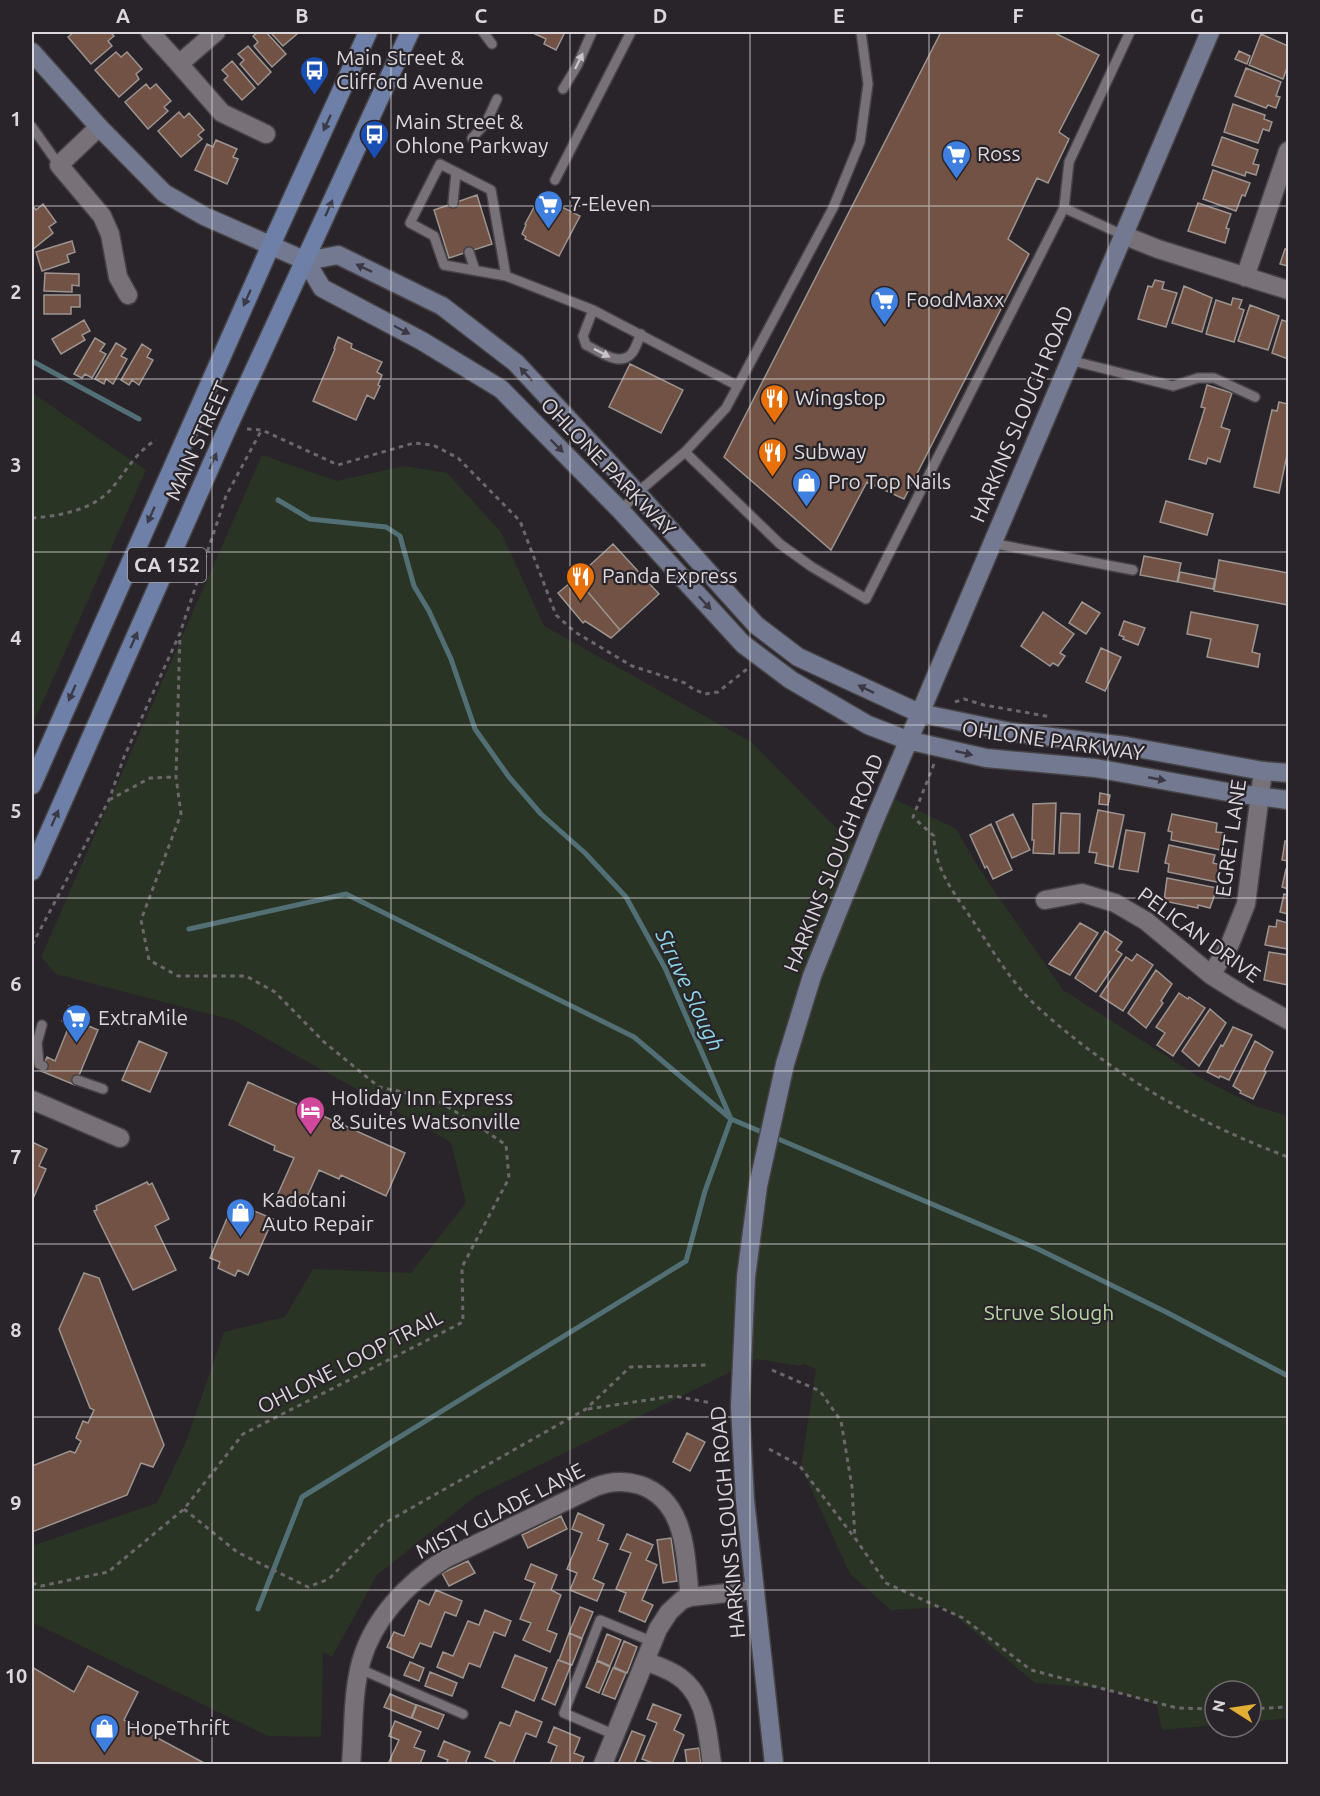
<svg xmlns="http://www.w3.org/2000/svg" width="1320" height="1796" font-family="Ubuntu,sans-serif">
<style>
.green{fill:#2a3424}
.lines{fill:none;stroke-linecap:round;stroke-linejoin:round}
.stream{stroke:#526f75;stroke-width:5}
.building{fill:#715244;stroke:#9c9490;stroke-width:1.5}
.lane-casing{stroke:#464346;stroke-width:12}
.street-casing{stroke:#464346;stroke-width:21}
.secondary-casing{stroke:#464346;stroke-width:21}
.primary-casing{stroke:#464346;stroke-width:21}
.path{stroke:#6b676c;stroke-width:3;stroke-dasharray:4.5 4.5;stroke-linecap:butt}
.lane{stroke:#787278;stroke-width:9}
.street{stroke:#787278;stroke-width:18}
.secondary{stroke:#737990;stroke-width:18}
.primary{stroke:#6e80a7;stroke-width:18}
.secondary-bridge-casing{stroke:#464346;stroke-width:21;stroke-linecap:butt}
.secondary-bridge{stroke:#737990;stroke-width:18}
.oneway{fill:#c7c4c7}
.oneway2{fill:#3a3b49}
.oneway3{fill:#3c3944}
.grid{fill:none;stroke:#dbd8db;stroke-width:1.5;stroke-opacity:0.55}
.labels{text-anchor:middle;stroke-width:4.5;stroke-linejoin:round;paint-order:stroke}
.shield{fill:#29242a;stroke:#a6a2a6;stroke-width:1.5}
.shield-label{font-size:20px;font-weight:bold;fill:#dbd8db}
.poi-label{font-size:21px;fill:#dbd8db;stroke:#29242a;text-anchor:start}
.street-label{font-size:21px;fill:#dbd8db;stroke:#29242a}
.park-label{font-size:21px;fill:#b4d5a3;stroke:#29242a}
.water-label{font-size:22px;font-style:italic;fill:#8bd6e6;stroke:#29242a}
.neatline{fill:none;stroke:#dbd8db;stroke-width:2}
.grid-label{font-size:20px;text-anchor:middle;font-weight:bold;fill:#dbd8db}
</style>
<rect width="100%" height="100%" fill="#29242a"/>
<!-- green -->
<path class="green" d="M32,393L146,470L32,726Z
M262,455L337,481L404,466L447,473L501,532L544,626L751,742L867,859L888,796L956,829L978,867L1063,990L1199,1077L1255,1106L1288,1116V1718L1251,1722V1691H1215V1725L1162,1730L1157,1705L1107,1689L1035,1683L945,1607L891,1610L850,1574L801,1467L816,1369L804,1364L799,1366L757,1359L476,1496L377,1575L332,1657L323,1652L321,1737L268,1736L32,1622V1546L157,1503L186,1442L224,1332L285,1317L313,1269L411,1273L466,1203L451,1142L233,1020L56,974L41,957Z"/>
<g class="lines">
<!-- stream -->
<path class="stream" d="M32,361L139,419
M278,500L310,519L386,527L400,536L414,586L429,611L451,659L475,729L509,777L541,814L585,853L626,897L665,968L731,1119L1038,1249L1166,1312L1288,1376
M189,929L346,894L634,1037L731,1119L705,1191L686,1261L302,1497L258,1609"/>
</g>
<!-- building -->
<path class="building" d="M74,32H110L114,36L108,41L112,46L91,64L68,37Z
M258,32H266L286,54L272,67L254,46L258,42L253,36Z
M270,32H295L297,34L283,46Z
M531,32H565L556,50L544,44L546,39Z
M941,32H1053L1099,55L1059,132L1069,139L1048,183L1037,178L1008,239L1029,254L904,499L867,482L831,550L724,457Z
M1261,34L1288,46V65L1283,79L1249,65Z
M248,46L271,72L258,85L240,64L244,60L238,54Z
M1239,51L1250,56L1247,64L1235,59Z
M116,52L121,57L127,52L142,69L136,74L139,79L119,97L95,70Z
M232,61L255,88L242,100L224,80L228,76L222,70Z
M1246,68L1281,82L1276,96L1280,97L1276,108L1268,105L1266,108L1235,96Z
M146,84L150,89L156,84L171,101L164,107L168,111L148,129L125,102Z
M1233,104L1265,115L1264,119L1272,122L1269,131L1263,129L1258,143L1224,132Z
M179,112L184,118L189,113L204,130L198,135L202,139L181,157L158,131Z
M1222,137L1258,150L1253,164L1259,165L1256,175L1246,172L1245,176L1212,165Z
M216,140L237,149L233,157L238,159L227,184L195,170L207,144L213,147Z
M1213,170L1250,183L1245,196L1242,195L1236,211L1203,199Z
M477,195L492,244L449,258L434,210Z
M540,196L580,216L559,256L525,239L526,237L522,234L526,225L525,224Z
M1198,203L1231,214L1226,228L1229,229L1225,243L1188,231Z
M43,204L56,222L49,227L53,233L32,250V205L36,210Z
M72,241L75,252L67,255L69,262L42,271L36,252Z
M1285,249H1288V266L1280,264Z
M45,273L79,274V286L72,285V292L44,291Z
M1155,280L1164,282L1162,289L1177,293L1166,327L1138,319L1148,286L1152,287Z
M1184,286L1212,298L1202,332L1172,323Z
M44,295H80V307H71V314H44Z
M1233,298L1242,300L1239,308L1244,310L1234,342L1206,334L1216,300L1231,305Z
M1250,305L1279,316L1268,350L1238,341Z
M84,320L90,331L82,335L85,340L61,354L52,339Z
M1282,320L1288,322V359L1272,353Z
M338,337L352,344L351,348L382,362L377,372L382,375L378,385L380,386L374,399L367,395L356,420L313,401L335,349L334,348Z
M95,338L105,344L100,351L106,354L92,378L85,374L82,378L74,374Z
M116,343L126,349L121,356L127,359L113,384L106,379L104,384L95,379Z
M142,344L151,350L147,357L153,360L139,385L132,380L129,385L121,380Z
M630,364L683,390L661,433L609,407Z
M1207,385L1232,393L1221,427L1230,430L1220,462L1208,458L1206,464L1189,459L1205,408L1201,407Z
M1279,402L1288,404V450L1279,493L1254,487L1272,410L1277,411Z
M1166,501L1213,514L1207,535L1160,522Z
M613,544L659,594L620,630L576,578Z
M1144,556L1181,563L1177,582L1140,575Z
M1219,560L1288,573V605L1214,591Z
M1180,572L1215,579L1213,589L1178,582Z
M576,578L620,630L611,638L585,621L583,623L558,593Z
M1082,602L1100,613L1086,634L1069,623Z
M1043,612L1074,634L1060,653L1065,656L1058,666L1053,663L1050,666L1021,646Z
M1191,612L1258,625L1252,652L1260,654L1258,667L1207,657L1211,639L1187,634Z
M1124,621L1145,628L1138,645L1123,639L1124,637L1119,635Z
M1101,648L1121,657L1105,691L1086,682Z
M1100,793L1110,795L1108,805L1099,804Z
M1056,803L1054,854L1033,853L1034,840H1032L1033,804Z
M1098,810L1124,815L1113,867L1095,863L1097,853L1089,852Z
M1061,813L1080,814L1079,853H1059Z
M1013,814L1030,850L1012,858L996,822Z
M1172,814L1217,823L1216,832L1224,833L1221,850L1171,840L1172,832L1168,831Z
M991,824L1012,870L993,879L987,866L985,868L970,835Z
M1126,830L1145,833L1138,872L1119,869Z
M1285,841H1288V861L1282,860Z
M1169,845L1215,855L1213,863L1221,865L1217,882L1168,872L1169,864L1165,863Z
M1286,869H1288V889L1282,887Z
M1167,878L1217,888L1210,908L1198,905V908L1164,901Z
M1284,894L1288,895V914L1280,912Z
M1277,920L1288,923V949L1265,945L1269,926L1276,927Z
M1080,923L1098,933L1070,975L1049,964Z
M1105,931L1122,942L1116,950L1122,954L1096,992L1075,978Z
M1269,952L1288,955V985L1264,980Z
M1137,954L1153,965L1123,1011L1100,996L1126,957L1132,961Z
M1156,970L1172,984L1161,1001L1163,1003L1146,1028L1128,1013Z
M1179,993L1188,999L1189,997L1205,1008L1173,1056L1157,1045L1165,1033L1156,1027Z
M69,1006L83,1013L79,1022L98,1030L75,1085L41,1071L47,1057L55,1061L69,1026L62,1021Z
M1210,1009L1226,1023L1199,1066L1182,1051Z
M1233,1027L1252,1035L1229,1080L1220,1076L1219,1078L1207,1072L1221,1045L1223,1046Z
M139,1041L167,1053L150,1092L122,1080Z
M1255,1041L1273,1052L1264,1071L1266,1072L1253,1099L1240,1093L1241,1091L1233,1086Z
M248,1082L405,1153L386,1196L341,1175L339,1179L319,1170L302,1208L277,1196L294,1158L274,1150L275,1146L229,1125Z
M32,1142L47,1149L39,1166L46,1169L32,1201Z
M147,1182L149,1185L152,1183L169,1219L155,1226L176,1270L133,1290L94,1211L97,1210L96,1206Z
M234,1202L273,1219L248,1275L238,1270L235,1276L218,1268L220,1262L210,1258Z
M84,1273L99,1278L164,1445L153,1467L141,1463L127,1495L32,1532V1466L70,1451L75,1453L81,1441L76,1438L83,1421L88,1423L94,1410L90,1408L59,1329Z
M687,1433L705,1442L690,1471L673,1462Z
M578,1513L604,1525L598,1540L608,1544L593,1579L604,1584L597,1601L570,1590L577,1573L567,1569L582,1533L572,1529Z
M561,1516L567,1529L528,1548L522,1535Z
M627,1534L653,1545L646,1560L657,1565L642,1600L653,1605L645,1622L619,1611L626,1593L616,1589L631,1553L620,1549Z
M671,1538L677,1581L663,1583L657,1540Z
M468,1561L475,1573L449,1586L442,1573Z
M531,1564L557,1575L551,1590L561,1595L547,1630L557,1634L550,1652L523,1640L531,1623L520,1619L535,1583L525,1579Z
M436,1590L462,1601L456,1616L445,1612L431,1647L420,1643L413,1658L387,1647L394,1632L404,1636L419,1600L429,1605Z
M580,1607L593,1612L582,1638L569,1633Z
M485,1610L511,1621L505,1636L494,1632L480,1667L469,1663L463,1678L437,1667L443,1652L453,1656L468,1621L479,1625Z
M569,1633L582,1639L572,1665L559,1660Z
M607,1634L621,1640L610,1666L597,1660Z
M624,1641L637,1647L627,1673L614,1667Z
M515,1655L547,1668L534,1701L502,1687Z
M558,1660L571,1665L555,1705L542,1699Z
M597,1661L610,1667L599,1693L586,1687Z
M410,1662L424,1668L419,1681L404,1675Z
M88,1666L138,1692L124,1720L206,1764H32V1667L74,1692Z
M613,1668L626,1673L615,1699L602,1694Z
M430,1672L457,1683L452,1696L425,1686Z
M390,1694L416,1705L411,1718L384,1707Z
M653,1704L681,1715L674,1730L684,1735L672,1764H653V1763L642,1759L657,1723L647,1719Z
M417,1705L444,1715L438,1729L412,1718Z
M516,1711L542,1722L536,1737L526,1733L513,1764H493L495,1761L485,1757L500,1722L510,1726Z
M395,1721L421,1732L414,1747L425,1751L420,1764H388L399,1740L389,1736Z
M554,1727L580,1738L574,1753L584,1757L581,1764H550L557,1746L548,1742Z
M632,1731L645,1736L634,1764H618Z
M444,1741L470,1752L465,1764H446L448,1760L438,1756Z
M699,1748L701,1764H687L685,1750Z"/>
<g class="lines">
<defs>
<path id="lane" d="M483,32L492,44
M563,89L577,66L592,32
M32,127L59,165
M472,138L486,123L497,99
M555,180L631,32
M453,203L456,172
M1064,208L1123,235
M469,252L475,270
M506,276L444,265L434,236L410,223L440,164L491,190L506,276L593,310L738,386
M593,310L583,336L586,345C599,351 620,368 632,353C636,348 638,340 641,334
M1069,360L1173,386L1198,378H1214L1255,397
M685,452L780,544L812,567L866,599L1064,208L1069,162L1130,32
M621,511L637,493L685,452L726,408L833,208L860,142L868,84L861,32
M991,543L1133,570
M42,1025L37,1043L39,1064L43,1066
M77,1080L103,1089
M360,1669L463,1714
M615,1735L564,1713L600,1620L653,1642"/>
<path id="street" d="M150,32L179,64L216,32
M179,64L222,113L266,134
M99,127L59,165L102,216L110,234L118,277L128,295
M1123,235L1158,249L1288,290
M1245,277L1288,151
M1045,900L1082,893L1115,903L1146,921L1211,975L1243,995L1288,1020
M1211,975L1230,944L1246,904L1263,771
M32,1100L120,1138
M645,1661C655,1665 665,1668 675,1674C707,1693 707,1731 712,1764
M351,1764C354,1731 352,1695 361,1662C373,1619 407,1583 445,1559L595,1487C610,1481 624,1480 640,1485C687,1501 685,1556 690,1597
M603,1764L658,1629L669,1612L682,1600L690,1597L754,1590"/>
<path id="secondary" d="M32,52L99,127L164,193L204,216L306,261L322,288L422,341L501,389L621,511L743,644L791,680L868,725L907,740L986,758L1095,768L1233,793L1288,800
M306,261L338,255L442,306L516,363L637,493L756,625L798,657L919,713L1011,732L1126,746L1263,771L1288,773
M873,824L1210,32
M740,1406L745,1500L774,1764"/>
<path id="primary" d="M32,785L271,245L368,32
M32,871L227,429L410,32"/>
</defs>
<!-- lane casing -->
<use href="#lane" class="lane-casing"/>
<!-- street casing -->
<use href="#street" class="street-casing"/>
<!-- secondary casing -->
<use href="#secondary" class="secondary-casing"/>
<!-- primary casing -->
<use href="#primary" class="primary-casing"/>
<!-- path -->
<path class="path" d="M247,429L262,430L338,465L414,443L433,445L458,458L520,521L556,615L575,632L632,666L685,683L693,689L705,694L718,692L747,669
M32,518C59,516 94,510 112,488C127,470 136,452 156,440
M955,702L964,699L984,705L1051,717
M934,764L913,817L934,836C934,869 955,894 973,921C987,942 1001,965 1017,985C1033,1005 1054,1022 1074,1038C1139,1090 1211,1128 1288,1157
M109,800L150,778L176,777
M32,945L109,800L124,757L180,633L226,496L261,431
M772,1370L820,1391L841,1421L852,1487L855,1538L886,1583L963,1618L1031,1670L1177,1708L1215,1709
M588,1409L674,1396L712,1403
M769,1449L799,1465L854,1537
M184,1509L237,1552L308,1587L329,1579L383,1524L586,1409L630,1367L709,1365
M32,1583L41,1586L108,1572L184,1509L243,1434L463,1322L462,1267L509,1178L506,1145L477,1125L435,1099L379,1087L324,1042L275,992L246,976H178L149,960L141,920L181,814L176,777L180,633
M1251,1709L1288,1707"/>
<!-- lane -->
<use href="#lane" class="lane"/>
<!-- street -->
<use href="#street" class="street"/>
<!-- secondary -->
<use href="#secondary" class="secondary"/>
<!-- primary -->
<use href="#primary" class="primary"/>
<defs>
<path id="secondary-bridge" d="M740,1406L746,1277L758,1186L785,1064L812,976L873,824"/>
</defs>
<!-- secondary-bridge casing -->
<use href="#secondary-bridge" class="secondary-bridge-casing"/>
<!-- secondary-bridge -->
<use href="#secondary-bridge" class="secondary-bridge"/>
</g>
<!-- one-way arrows -->
<defs><path id="oneway-solid" d="M-6-.8H1V-3.2L6.5 0L1 3.2V.8H-6Z" transform="scale(1.5)"/></defs>
<g class="oneway">
<use href="#oneway-solid" transform="translate(579 61) rotate(-64)"/>
<use href="#oneway-solid" transform="translate(602 353) rotate(27)"/>
</g>
<g class="oneway2">
<use href="#oneway-solid" transform="translate(327 123) rotate(115)"/>
<use href="#oneway-solid" transform="translate(329 208) rotate(-66)"/>
<use href="#oneway-solid" transform="translate(247 298) rotate(114)"/>
<use href="#oneway-solid" transform="translate(213 461) rotate(-66)"/>
<use href="#oneway-solid" transform="translate(151 515) rotate(114)"/>
<use href="#oneway-solid" transform="translate(134 640) rotate(-66)"/>
<use href="#oneway-solid" transform="translate(72 693) rotate(114)"/>
<use href="#oneway-solid" transform="translate(55 818) rotate(-66)"/>
</g>
<g class="oneway3">
<use href="#oneway-solid" transform="translate(364 268) rotate(-154)"/>
<use href="#oneway-solid" transform="translate(402 330) rotate(28)"/>
<use href="#oneway-solid" transform="translate(526 374) rotate(-133)"/>
<use href="#oneway-solid" transform="translate(557 446) rotate(45)"/>
<use href="#oneway-solid" transform="translate(705 603) rotate(47)"/>
<use href="#oneway-solid" transform="translate(866 689) rotate(-154)"/>
<use href="#oneway-solid" transform="translate(964 753) rotate(13)"/>
<use href="#oneway-solid" transform="translate(1157 779) rotate(11)"/>
</g>
<!-- grid -->
<path class="grid" d="M212,32V1764M391,32V1764M570,32V1764M750,32V1764M929,32V1764M1108,32V1764M32,206H1288M32,379H1288M32,552H1288M32,725H1288M32,898H1288M32,1071H1288M32,1244H1288M32,1417H1288M32,1590H1288"/>
<!-- icons -->
<defs>
<symbol id="bus-pin" viewBox="-11 -11 22 30"><path d="M0 17L-7.5 6A9.5 9.5 0 1 1 7.5 6Z" fill="#1a4fb4" stroke="#29242a"/><path d="M-5-6H5V4H4V6H2V4H-2V6H-4V4H-5ZM-3.5-4V0h7V-4ZM-3.5 1.2v1.5H-2V1.2ZM2 1.2v1.5H3.5V1.2Z" fill="#fff"/></symbol>
<symbol id="supermarket-pin" viewBox="-11 -11 22 30"><path d="M0 17L-7.5 6A9.5 9.5 0 1 1 7.5 6Z" fill="#3f7fe0" stroke="#29242a"/><path d="M-6-5.5h2.5l.6 2H6L4.5 2H-2.5L-4.4-4H-6ZM-1.5 3.2a1.3 1.3 0 1 0 .1 0ZM3 3.2a1.3 1.3 0 1 0 .1 0Z" fill="#fff"/></symbol>
<symbol id="restaurant-pin" viewBox="-11 -11 22 30"><path d="M0 17L-7.5 6A9.5 9.5 0 1 1 7.5 6Z" fill="#e8710a" stroke="#29242a"/><path d="M-5-6h1v4h1v-4h1v4h1v-4h1v5L-1.5 .5V6h-2V.5L-5-1ZM5-6V6H3V1.5H1.5Q1.5-4 5-6Z" fill="#fff"/></symbol>
<symbol id="shop-pin" viewBox="-11 -11 22 30"><path d="M0 17L-7.5 6A9.5 9.5 0 1 1 7.5 6Z" fill="#3f7fe0" stroke="#29242a"/><path d="M-5-2.5h2.3a2.7 3.5 0 0 1 5.4 0H5L5.5 6h-11ZM-1.5-2.5h3a1.5 2.3 0 0 0-3 0Z" fill="#fff"/></symbol>
<symbol id="hotel-pin" viewBox="-11 -11 22 30"><path d="M0 17L-7.5 6A9.5 9.5 0 1 1 7.5 6Z" fill="#d1479c" stroke="#29242a"/><path d="M-6-4.5h1.5V1H6V5H4.5V3h-9V5H-6ZM-4 0a1.8 1.8 0 1 1 3.6 0ZM.5 0V-2.5h3Q6-2.5 6 0Z" fill="#fff"/></symbol>
</defs>
<g fill-rule="evenodd">
<use href="#bus-pin" x="298" y="54" width="33" height="45"/>
<use href="#bus-pin" x="358" y="118" width="33" height="45"/>
<use href="#supermarket-pin" x="940" y="138" width="33" height="45"/>
<use href="#supermarket-pin" x="532" y="188" width="33" height="45"/>
<use href="#supermarket-pin" x="868" y="284" width="33" height="45"/>
<use href="#restaurant-pin" x="758" y="382" width="33" height="45"/>
<use href="#restaurant-pin" x="756" y="436" width="33" height="45"/>
<use href="#shop-pin" x="790" y="466" width="33" height="45"/>
<use href="#restaurant-pin" x="564" y="560" width="33" height="45"/>
<use href="#supermarket-pin" x="60" y="1002" width="33" height="45"/>
<use href="#hotel-pin" x="294" y="1094" width="33" height="45"/>
<use href="#shop-pin" x="224" y="1196" width="33" height="45"/>
<use href="#shop-pin" x="88" y="1712" width="33" height="45"/>
</g>
<g class="labels">
<!-- shield labels -->
<rect class="shield" x="128" y="548" width="78" height="34" rx="4.5"/>
<g class="shield-label">
<text x="167" y="572">CA 152</text>
</g>
<!-- poi labels -->
<g class="poi-label">
<text x="336" y="65">Main Street &amp;<tspan x="336" dy="24">Clifford Avenue</tspan></text>
<text x="395" y="129">Main Street &amp;<tspan x="395" dy="24">Ohlone Parkway</tspan></text>
<text x="977" y="161">Ross</text>
<text x="570" y="211">7-Eleven</text>
<text x="906" y="307">FoodMaxx</text>
<text x="795" y="405">Wingstop</text>
<text x="794" y="459">Subway</text>
<text x="828" y="489">Pro Top Nails</text>
<text x="602" y="583">Panda Express</text>
<text x="98" y="1025">ExtraMile</text>
<text x="331" y="1105">Holiday Inn Express<tspan x="331" dy="24">&amp; Suites Watsonville</tspan></text>
<text x="262" y="1207">Kadotani<tspan x="262" dy="24">Auto Repair</tspan></text>
<text x="126" y="1735">HopeThrift</text>
</g>
<!-- street labels -->
<g class="street-label">
<text transform="translate(1022 414) rotate(-67)" y="7">HARKINS SLOUGH ROAD</text>
<text transform="translate(198 441) rotate(-66)" y="7">MAIN STREET</text>
<text transform="translate(608 467) rotate(46)" y="7">OHLONE PARKWAY</text>
<text transform="translate(1053 741) rotate(8)" y="7">OHLONE PARKWAY</text>
<text transform="translate(1231 838) rotate(-82)" y="7">EGRET LANE</text>
<text transform="translate(834 863) rotate(-68)" y="7">HARKINS SLOUGH ROAD</text>
<text transform="translate(1199 935) rotate(36)" y="7">PELICAN DRIVE</text>
<text transform="translate(350 1362) rotate(-27)" y="7">OHLONE LOOP TRAIL</text>
<text transform="translate(500 1511) rotate(-27)" y="7">MISTY GLADE LANE</text>
<text transform="translate(728 1522) rotate(-95)" y="7">HARKINS SLOUGH ROAD</text>
</g>
<!-- park labels -->
<g class="park-label">
<text x="1049" y="1320">Struve Slough</text>
</g>
<!-- water labels -->
<g class="water-label">
<text transform="translate(690 990) rotate(65)" y="8">Struve Slough</text>
</g>
</g>
<!-- border -->
<rect width="1320" height="1796" fill="none" stroke="#29242a" stroke-width="66"/>
<!-- north arrow -->
<g transform="translate(1233 1709) rotate(282)"><circle r="28" fill="#29242a" stroke="#706c71" stroke-width="1.5"/>
<path d="M0-4.5L10 22L0 15L-10 22Z" fill="#e2af34"/>
<text y="-9" font-size="16" font-weight="bold" text-anchor="middle" fill="#dbd8db">N</text>
</g>
<rect x="33" y="33" width="1254" height="1730" class="neatline"/>
<g class="grid-label">
<text x="123" y="23">A</text>
<text x="302" y="23">B</text>
<text x="481" y="23">C</text>
<text x="660" y="23">D</text>
<text x="839" y="23">E</text>
<text x="1018" y="23">F</text>
<text x="1197" y="23">G</text>
<text x="16" y="126">1</text>
<text x="16" y="299">2</text>
<text x="16" y="472">3</text>
<text x="16" y="645">4</text>
<text x="16" y="818">5</text>
<text x="16" y="991">6</text>
<text x="16" y="1164">7</text>
<text x="16" y="1337">8</text>
<text x="16" y="1510">9</text>
<text x="16" y="1683">10</text>
</g>
</svg>
